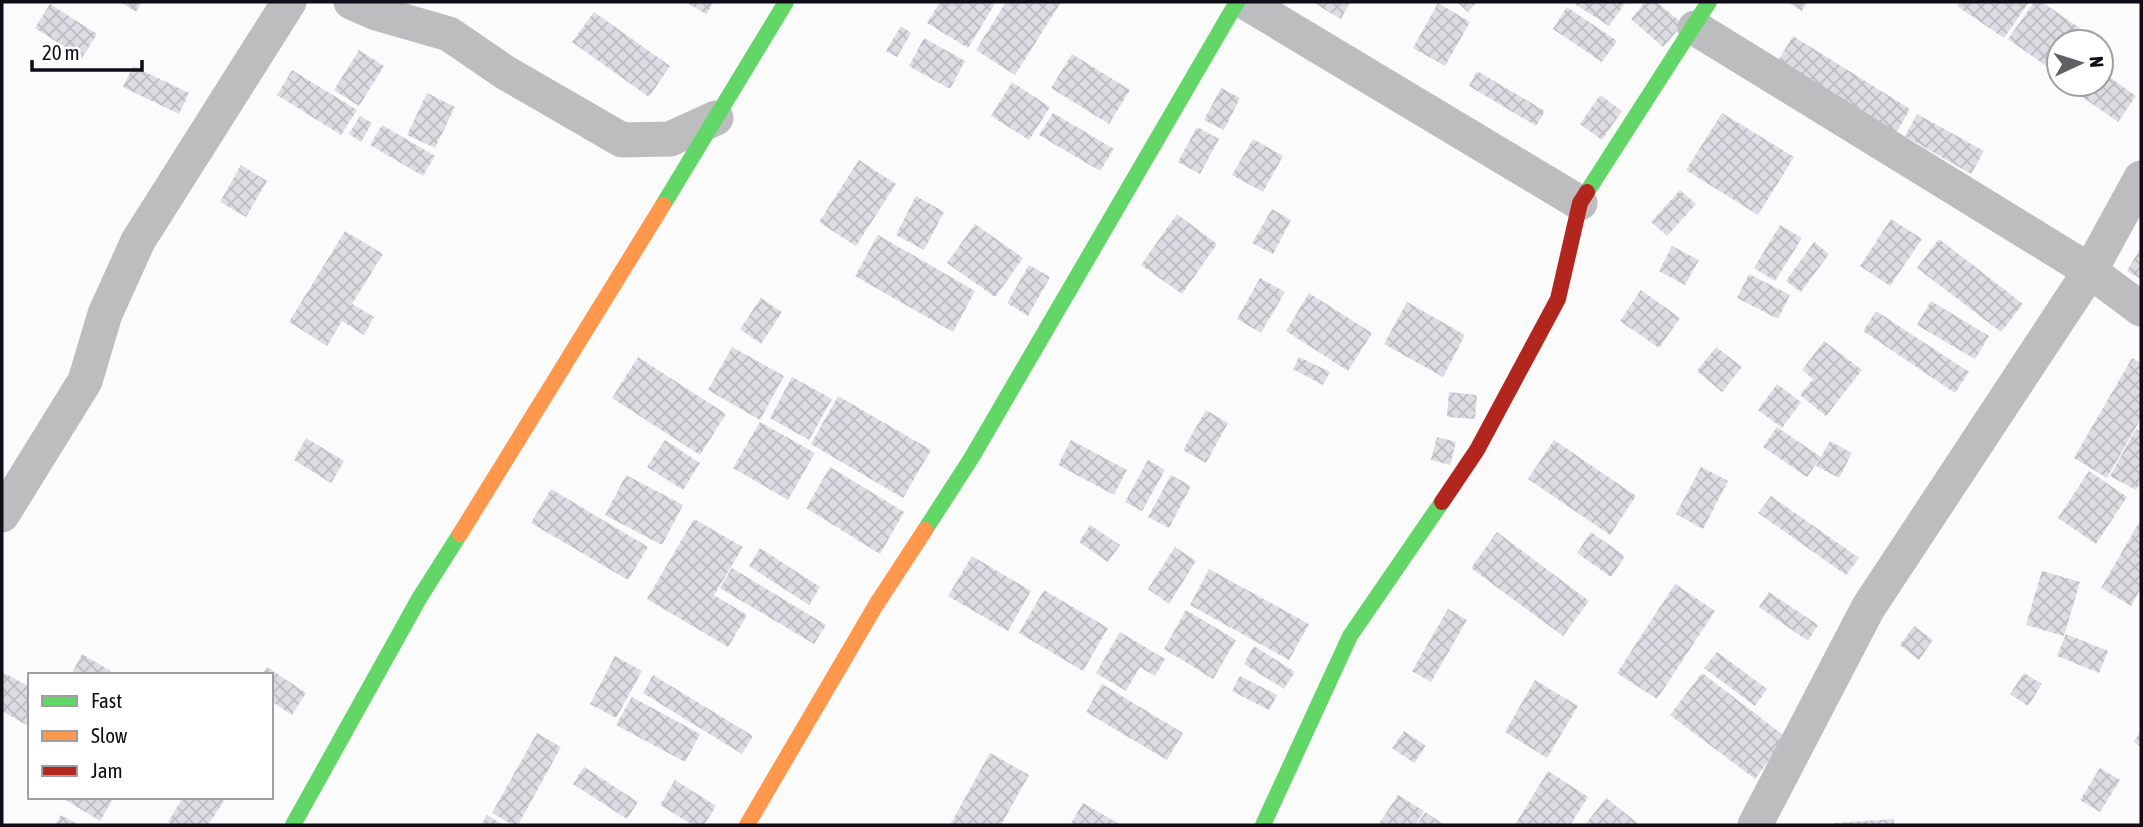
<svg xmlns="http://www.w3.org/2000/svg" width="2143" height="827" font-family="'Asap Condensed',sans-serif">
<style>
.building{fill:url(#building-cross-hatch)}
.lines{fill:none;stroke-linecap:round;stroke-linejoin:round}
.street{stroke:#bdbdc0;stroke-width:35}
.fast{stroke:#63d668;stroke-width:16}
.slow{stroke:#ff974d;stroke-width:16}
.jam{stroke:#b3261e;stroke-width:16}
</style>
<defs>
<pattern id="building-cross-hatch" width="8" height="8" patternUnits="userSpaceOnUse" patternTransform="scale(1.75)"><rect width="8" height="8" fill="#dddce2"/><path d="M0 0l8 8M0 8l8-8" fill="none" stroke="#bdbcc1"/></pattern>
</defs>
<rect width="100%" height="100%" fill="#fbfbfb"/>
<!-- building -->
<path class="building" d="M120,2H142L136,12Z
M686,2H714L706,14Z
M940,2H996L968,48L927,23Z
M1006,2H1061L1015,75L976,50Z
M1312,2H1350L1341,19Z
M1457,2H1477L1468,12Z
M1572,2H1626L1609,26Z
M1645,2H1657L1683,24L1663,47L1631,19Z
M1787,2H1808L1802,11Z
M1960,2H2029L2004,38L1957,6Z
M2034,2H2042L2081,29L2072,42H2059V60L2052,70L2008,39Z
M1438,3L1470,22L1445,66L1413,48Z
M50,4L97,34L82,58L35,28Z
M1567,7L1617,41L1602,62L1553,29Z
M594,12L670,66L649,97L572,42Z
M901,26L911,33L897,57L886,51Z
M1793,36L1910,109L1895,135L1778,61Z
M924,38L965,61L950,89L909,66Z
M359,50L384,66L359,106L334,90Z
M1072,54L1130,90L1109,124L1051,88Z
M133,66L189,93L179,114L123,87Z
M292,70L357,110L341,135L277,95Z
M1477,71L1545,111L1536,126L1469,86Z
M2101,71L2136,96L2118,122L2064,84H2101Z
M1012,82L1050,107L1029,140L991,116Z
M1221,88L1240,98L1224,130L1204,120Z
M427,93L455,107L435,148L407,135Z
M1600,95L1622,111L1602,140L1580,124Z
M1053,113L1114,149L1100,171L1039,135Z
M1722,113L1794,157L1758,215L1686,170Z
M1917,114L1984,151L1971,174L1905,136Z
M360,116L372,123L361,142L349,134Z
M382,125L435,156L423,176L370,145Z
M1197,127L1219,139L1200,174L1178,162Z
M1253,139L1283,156L1263,192L1232,175Z
M859,160L896,184L856,246L819,222Z
M241,165L267,181L246,217L220,202Z
M1680,190L1696,204L1667,236L1651,222Z
M916,196L944,212L924,250L896,235Z
M1272,209L1291,220L1273,254L1252,243Z
M1177,214L1217,244L1182,294L1141,265Z
M1891,219L1922,239L1890,286L1860,266Z
M975,224L1023,258L995,297L947,263Z
M1780,225L1802,238L1775,281L1754,268Z
M345,231L383,254L352,304L374,317L364,335L342,321L327,346L289,322Z
M878,235L975,291L953,332L855,276Z
M1939,239L2023,304L2001,332L1917,268Z
M1814,242L1829,254L1801,292L1786,281Z
M1672,246L1699,260L1685,285L1659,271Z
M2141,247V279L2127,271Z
M1029,265L1050,277L1028,316L1007,303Z
M1749,274L1790,295L1778,319L1737,298Z
M1260,278L1285,292L1261,333L1237,319Z
M1641,290L1680,318L1659,348L1620,321Z
M1309,293L1372,333L1348,371L1286,331Z
M761,298L782,312L761,344L740,329Z
M1931,301L1989,336L1975,359L1917,325Z
M1407,302L1465,335L1443,377L1384,344Z
M1876,311L1969,372L1955,393L1863,331Z
M1824,341L1862,370L1826,416L1800,395L1813,379L1802,370Z
M732,347L784,376L760,420L708,390Z
M1716,347L1742,367L1722,392L1697,371Z
M638,357L726,414L700,455L612,398Z
M1299,357L1330,372L1323,385L1293,369Z
M2132,358L2141,363V418L2107,478L2074,458Z
M792,377L832,399L809,440L770,418Z
M1777,384L1801,402L1782,428L1758,410Z
M1449,392L1477,395L1475,419L1447,417Z
M838,396L931,450L903,498L811,444Z
M1206,410L1228,423L1206,463L1183,450Z
M760,422L815,453L788,500L733,468Z
M1777,427L1821,457L1830,441L1852,453L1839,478L1816,466L1821,457L1807,477L1763,447Z
M2136,429L2141,432V481L2136,490L2110,476Z
M1437,437L1456,442L1450,465L1431,460Z
M306,438L344,461L331,483L294,460Z
M665,440L700,463L683,490L647,467Z
M1071,440L1127,470L1114,495L1058,465Z
M1554,440L1636,496L1610,535L1528,479Z
M1148,460L1165,470L1142,511L1125,502Z
M830,467L904,512L880,554L806,508Z
M1701,467L1728,481L1703,529L1676,514Z
M2089,471L2127,497L2096,544L2058,518Z
M626,475L683,505L662,545L605,515Z
M1171,475L1191,486L1169,528L1148,517Z
M551,489L648,547L628,580L531,523Z
M1771,496L1859,558L1846,575L1758,513Z
M694,519L743,547L714,595L747,615L728,647L647,599Z
M2141,519V588L2131,606L2101,588Z
M1090,525L1120,545L1108,562L1079,542Z
M1497,532L1589,601L1563,636L1471,568Z
M1591,532L1625,556L1611,577L1577,553Z
M1175,547L1196,561L1169,604L1148,589Z
M760,548L820,587L809,605L749,566Z
M972,556L1031,591L1008,631L948,596Z
M732,568L826,625L814,644L720,588Z
M1209,569L1309,624L1289,660L1190,605Z
M2042,571L2080,582L2064,636L2026,625Z
M1675,584L1715,611L1657,699L1617,673Z
M1044,590L1108,628L1083,671L1019,633Z
M1769,592L1818,625L1808,641L1759,607Z
M1448,609L1467,620L1431,682L1412,671Z
M1186,610L1236,640L1213,679L1164,649Z
M1914,626L1933,640L1919,660L1900,645Z
M1120,632L1165,659L1155,676L1140,667L1126,691L1096,673Z
M2066,634L2108,651L2099,673L2057,656Z
M1254,646L1295,672L1284,689L1244,664Z
M1717,652L1767,689L1755,706L1704,668Z
M82,654L111,671L109,675H71Z
M615,656L642,671L616,718L590,704Z
M267,667L306,693L292,715L271,701V675H262Z
M2,672L30,687V727L2,711Z
M1702,673L1786,737L1755,779L1670,715Z
M2024,673L2042,684L2028,706L2010,694Z
M653,675L753,736L742,754L643,693Z
M1240,676L1277,695L1269,710L1232,691Z
M1535,680L1578,706L1547,758L1505,732Z
M1102,684L1183,733L1167,760L1086,712Z
M632,697L700,734L685,762L616,725Z
M2141,730V747L2134,742Z
M1404,731L1426,746L1414,763L1392,748Z
M537,733L561,747L518,825H513L492,813Z
M990,753L1029,775L1001,825H950Z
M584,767L638,802L627,819L573,784Z
M2100,768L2120,780L2100,812L2080,800Z
M1548,771L1588,797L1570,825H1515Z
M675,780L716,806L704,825H693L660,805Z
M1398,795L1424,811L1415,825H1378Z
M61,797H114L100,821Z
M183,797H217L224,801L208,825H174L168,822Z
M1606,798L1640,825H1585Z
M1083,803L1121,825H1070Z
M1425,812L1445,825H1417Z
M61,815L79,825H55Z
M487,815L503,825H481Z
M1894,819V825H1834V823Z"/>
<g class="lines">
<!-- street -->
<path class="street" d="M351,2L376,13L449,34L506,73L622,140L670,139L716,118
M1245,2L1580,203
M1695,28L2090,271L2141,309
M2,515L85,381L105,314L138,241L289,2
M1755,825L1868,608L2090,271L2141,178"/>
<!-- fast -->
<path class="fast" d="M1587,192L1709,2
M663,205L786,2
M925,530L972,457L1237,2
M293,825L420,597L460,534
M1263,825L1350,636L1442,502"/>
<!-- slow -->
<path class="slow" d="M460,534L663,205
M747,825L876,605L925,530"/>
<!-- jam -->
<path class="jam" d="M1442,502L1477,450L1558,299L1580,203L1587,192"/>
</g>
<!-- border -->
<rect width="2143" height="827" fill="none" stroke="#100d18" stroke-width="7"/>
<!-- legend -->
<rect x="28" y="673" width="245" height="126" fill="#ffffff" stroke="#9f9ea3" stroke-width="2"/>
<rect x="42" y="696" width="35" height="10" fill="#63d668" stroke="#9f9ea3" stroke-width="2"/>
<text x="91" y="708" font-size="21" fill="#100d18">Fast</text>
<rect x="42" y="731" width="35" height="10" fill="#ff974d" stroke="#9f9ea3" stroke-width="2"/>
<text x="91" y="743" font-size="21" fill="#100d18">Slow</text>
<rect x="42" y="766" width="35" height="10" fill="#b3261e" stroke="#9f9ea3" stroke-width="2"/>
<text x="91" y="778" font-size="21" fill="#100d18">Jam</text>
<!-- north arrow -->
<g transform="translate(2080 63) rotate(86)"><circle r="33" fill="#ffffff" stroke="#9f9ea3" stroke-width="2"/>
<path d="M0-5L12 26L0 18L-12 26Z" fill="#626067"/>
<text y="-10" font-size="19" font-weight="bold" text-anchor="middle" fill="#100d18">N</text>
</g>
<!-- scale -->
<path d="M32 60v10h110v-10" fill="none" stroke="#100d18" stroke-width="3.5"/>
<text x="42" y="60" font-size="21" fill="#100d18" stroke="#ffffff" stroke-width="5" paint-order="stroke">20 m</text>
</svg>
